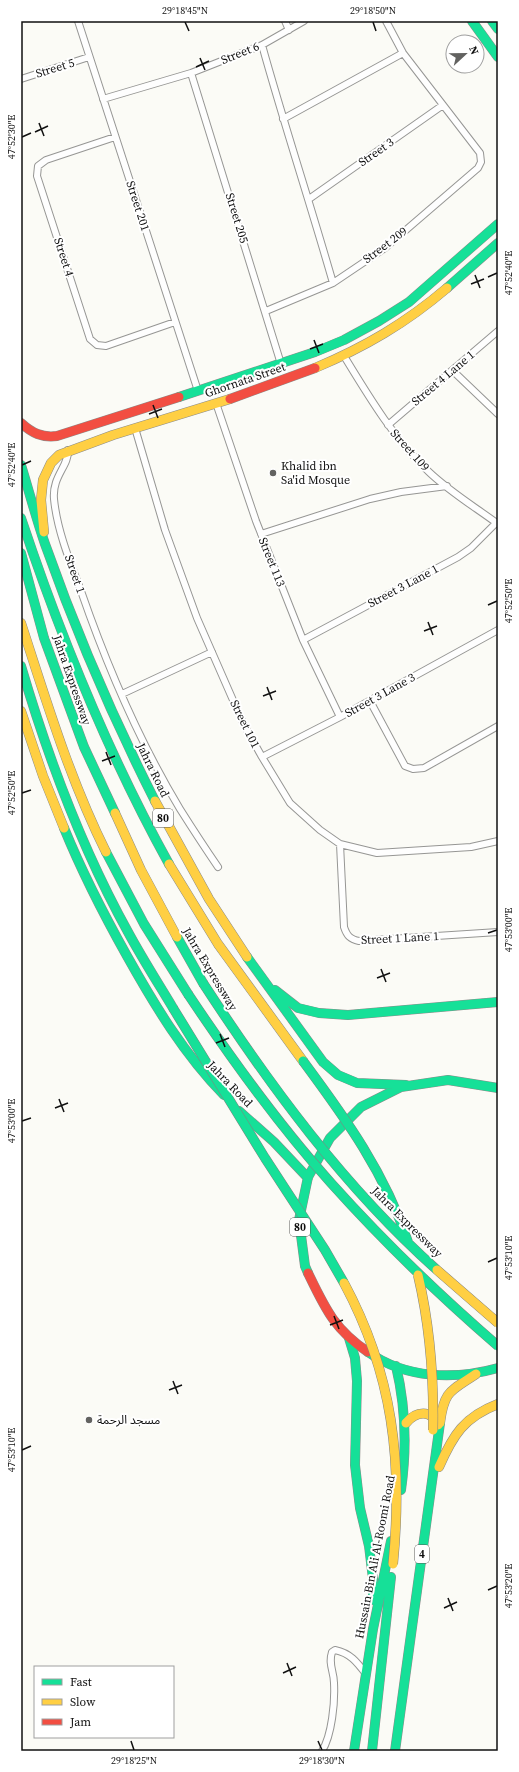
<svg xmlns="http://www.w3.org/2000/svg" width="519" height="1772" font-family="'Source Serif 4','Noto Sans Arabic',serif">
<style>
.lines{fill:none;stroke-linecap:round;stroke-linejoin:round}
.street-casing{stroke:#969694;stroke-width:8}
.fast-casing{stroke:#8c8c8a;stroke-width:10}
.slow-casing{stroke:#8c8c8a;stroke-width:10}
.jam-casing{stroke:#8c8c8a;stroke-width:10}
.street{stroke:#fefefe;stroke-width:6}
.fast{stroke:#16e098;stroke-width:9}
.slow{stroke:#ffcf43;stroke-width:9}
.jam{stroke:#f24e42;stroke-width:9}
.fast-bridge-casing{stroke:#838381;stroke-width:10;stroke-linecap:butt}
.slow-bridge-casing{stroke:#838381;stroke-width:10;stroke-linecap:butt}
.fast-bridge{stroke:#16e098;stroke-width:9}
.slow-bridge{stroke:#ffcf43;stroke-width:9}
.ticks{fill:none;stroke:#101010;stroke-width:1.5}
.poi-dot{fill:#626260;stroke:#fff;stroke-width:1.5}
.labels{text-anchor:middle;stroke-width:4;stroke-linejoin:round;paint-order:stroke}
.shield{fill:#fff;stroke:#585858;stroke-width:1}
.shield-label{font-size:11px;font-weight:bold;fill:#101010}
.street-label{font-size:12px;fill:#101010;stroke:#fff}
.poi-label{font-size:12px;fill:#101010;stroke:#fff;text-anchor:start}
.neatline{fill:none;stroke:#101010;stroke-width:1.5}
.ticks-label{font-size:10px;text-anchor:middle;fill:#101010}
</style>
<rect width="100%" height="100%" fill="#fbfbf6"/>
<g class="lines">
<defs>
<path id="street" d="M78,21L198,391
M285,21L289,30
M262,45C284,124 310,203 333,283
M191,73L281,364
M21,79L89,57
M103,99L191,73L262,45L304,21
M283,119L403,53
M115,137L46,160L38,166L37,176L90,339L97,345L106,346L175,322
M309,199L443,105
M266,311L333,283L385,248L478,168L481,162L480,153L403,53L386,21
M344,356C369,397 394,439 429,472C450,492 475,507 498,524
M453,371L498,414
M216,403L256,521L303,640L340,717
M388,425L498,331
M135,428L165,530L197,618L243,723L262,757L290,803L320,830L340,844L377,853L471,847L498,841
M68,450C69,466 52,476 54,499C57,530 70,562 81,591C107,666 139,741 180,809C192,828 205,848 218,867
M261,534L370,499L401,492L447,486
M303,640L458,557L471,548L496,523
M122,694L212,652
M370,701L405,766L413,769L424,768L498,726
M262,757L340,717L498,630
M340,844L344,927C347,936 350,939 359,941L498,932
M322,1751C332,1735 335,1702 334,1683C334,1671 328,1665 332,1652L335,1650C350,1653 357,1662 366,1674"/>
<path id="fast" d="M472,21L498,57
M492,21L498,29
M447,288L498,243
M179,397L315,352L344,340L379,321L409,302L498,224
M21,465C29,491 36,518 45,544C76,632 113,718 155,801
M21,518C61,638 108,754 169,864
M21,553L44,638L84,747L115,813
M21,666C48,758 82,849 128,932C142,958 158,983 173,1008
M64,828C82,872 104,915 127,956C155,1006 184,1054 224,1095
M106,852L144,924L188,994
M177,937L203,983
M247,957L323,1062L338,1075L357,1083L406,1085
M275,990L298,1008L319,1013L348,1015L498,1002
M239,1111L274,1142L308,1178
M308,1273L305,1266L299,1220L308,1177L330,1138L361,1107L401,1087L448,1080L498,1088
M349,1338L355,1358L357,1381L355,1465L360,1508L369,1546L373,1579V1600
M368,1352C406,1379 455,1380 498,1368
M396,1366C406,1408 407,1448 401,1490
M354,1751L373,1629L391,1541
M372,1751L391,1577
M395,1751L440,1423"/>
<path id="slow" d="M315,368C365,347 406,323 447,288
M44,532L41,500L43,480L51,463L59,455L113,435L230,399
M21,623C46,700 70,780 106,852
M21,711L43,776L64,828
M155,801L209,899L247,957
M115,813L141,870L177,937
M169,864L218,944L303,1061
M406,1423C416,1411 431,1409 438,1425
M440,1423C444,1390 451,1391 476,1374
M439,1467C453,1435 464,1417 498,1404"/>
<path id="jam" d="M230,399L315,368
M21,423C32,433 42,438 57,436L179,397
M308,1273C325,1308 334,1329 368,1352"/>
</defs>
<!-- street casing -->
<use href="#street" class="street-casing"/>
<!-- fast casing -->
<use href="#fast" class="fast-casing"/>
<!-- slow casing -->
<use href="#slow" class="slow-casing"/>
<!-- jam casing -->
<use href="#jam" class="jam-casing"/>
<!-- street -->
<use href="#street" class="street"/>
<!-- fast -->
<use href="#fast" class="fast"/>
<!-- slow -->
<use href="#slow" class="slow"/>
<!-- jam -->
<use href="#jam" class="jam"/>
<defs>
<path id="fast-bridge" d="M203,983C270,1086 345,1188 437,1270
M188,994C232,1060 278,1124 331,1183C383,1241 439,1295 498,1346
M173,1008L265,1158L325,1250L344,1283
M303,1061C346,1119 385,1173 408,1242"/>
<path id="slow-bridge" d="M437,1270L498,1323
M418,1275C430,1326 434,1377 433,1430
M344,1283C393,1374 403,1462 393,1564"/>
</defs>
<!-- fast-bridge casing -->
<use href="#fast-bridge" class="fast-bridge-casing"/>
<!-- slow-bridge casing -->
<use href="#slow-bridge" class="slow-bridge-casing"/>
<!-- fast-bridge -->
<use href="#fast-bridge" class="fast-bridge"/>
<!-- slow-bridge -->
<use href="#slow-bridge" class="slow-bridge"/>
</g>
<!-- ticks -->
<path class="ticks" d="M185,22L189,31M373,22L376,31M200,58L205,70M196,67L209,61M39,123L44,136M35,132L48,126M22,137L31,133M475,275L480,288M488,277L497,273M471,284L484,279M314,340L319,353M310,349L323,344M153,405L158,418M149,414L162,409M22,465L31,461M488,605L497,601M428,622L433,635M424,631L437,626M267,687L272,700M263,696L276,691M106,752L111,765M102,761L115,756M22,793L31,790M488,933L497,930M381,969L386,982M377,978L390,973M220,1034L225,1047M216,1043L229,1038M59,1099L64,1112M55,1108L68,1103M22,1121L31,1118M488,1262L497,1258M334,1316L339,1329M330,1325L343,1320M173,1381L178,1394M169,1390L182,1385M22,1450L31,1446M488,1590L497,1586M448,1598L453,1611M444,1608L457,1602M287,1663L292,1676M283,1673L296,1667M131,1741L134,1750M318,1741L322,1750"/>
<!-- markers -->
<g class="poi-dot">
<circle cx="273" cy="473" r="4"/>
<circle cx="89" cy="1420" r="4"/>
</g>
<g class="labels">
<!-- shield labels -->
<g class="shield">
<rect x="153" y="809" width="20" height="18" rx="3"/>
<rect x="290" y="1218" width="20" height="18" rx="3"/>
<rect x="415" y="1545" width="14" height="18" rx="3"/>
</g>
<g class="shield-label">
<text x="163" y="822">80</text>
<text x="300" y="1231">80</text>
<text x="422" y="1558">4</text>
</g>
<!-- street labels -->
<g class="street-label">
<text transform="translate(240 53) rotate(-22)" y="4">Street 6</text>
<text transform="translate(55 68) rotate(-17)" y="4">Street 5</text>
<text transform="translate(376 152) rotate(-35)" y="4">Street 3</text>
<text transform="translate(138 206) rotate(72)" y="4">Street 201</text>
<text transform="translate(237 218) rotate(73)" y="4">Street 205</text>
<text transform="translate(385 245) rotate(-37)" y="4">Street 209</text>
<text transform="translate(64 257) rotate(72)" y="4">Street 4</text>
<text transform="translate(443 378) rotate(-40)" y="4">Street 4 Lane 1</text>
<text transform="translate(245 380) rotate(-19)" y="4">Ghornata Street</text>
<text transform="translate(410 450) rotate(48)" y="4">Street 109</text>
<text transform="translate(272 562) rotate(68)" y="4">Street 113</text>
<text transform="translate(75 574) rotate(71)" y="4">Street 1</text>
<text transform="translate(403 586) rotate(-28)" y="4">Street 3 Lane 1</text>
<text transform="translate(72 680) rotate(71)" y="4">Jahra Expressway</text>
<text transform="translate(380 695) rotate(-29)" y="4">Street 3 Lane 3</text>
<text transform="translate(245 724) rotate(64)" y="4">Street 101</text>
<text transform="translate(153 770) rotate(64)" y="4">Jahra Road</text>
<text transform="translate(400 938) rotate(-3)" y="4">Street 1 Lane 1</text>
<text transform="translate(210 969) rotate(59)" y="4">Jahra Expressway</text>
<text transform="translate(230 1084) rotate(46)" y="4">Jahra Road</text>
<text transform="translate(407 1222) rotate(45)" y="4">Jahra Expressway</text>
<text transform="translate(375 1557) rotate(-79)" y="4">Hussain Bin Ali Al-Roomi Road</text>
</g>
<!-- poi labels -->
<g class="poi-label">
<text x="281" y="470">Khalid ibn<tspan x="281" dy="14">Sa'id Mosque</tspan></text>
<text x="97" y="1424">مسجد الرحمة</text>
</g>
</g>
<!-- border -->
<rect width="519" height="1772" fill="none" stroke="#ffffff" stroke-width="44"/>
<!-- legend -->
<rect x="34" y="1666" width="140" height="72" fill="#ffffff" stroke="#9f9f9f"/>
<rect x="42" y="1679" width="20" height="6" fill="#16e098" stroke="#9f9f9f"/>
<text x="70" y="1686" font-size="12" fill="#101010">Fast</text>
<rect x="42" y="1699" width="20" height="6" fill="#ffcf43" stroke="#9f9f9f"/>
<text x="70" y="1706" font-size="12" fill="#101010">Slow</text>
<rect x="42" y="1719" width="20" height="6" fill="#f24e42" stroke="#9f9f9f"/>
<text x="70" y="1726" font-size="12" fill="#101010">Jam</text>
<!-- north arrow -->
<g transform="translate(465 54) rotate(68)"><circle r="19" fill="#ffffff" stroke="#9f9f9f"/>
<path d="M0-3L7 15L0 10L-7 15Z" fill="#626260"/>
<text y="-6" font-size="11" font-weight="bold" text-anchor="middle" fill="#101010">N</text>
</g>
<rect x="22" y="22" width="475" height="1728" class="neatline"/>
<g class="ticks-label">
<text x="185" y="14">29°18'45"N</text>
<text x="373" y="14">29°18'50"N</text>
<text transform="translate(11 137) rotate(-90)" y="4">47°52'30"E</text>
<text transform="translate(508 273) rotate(-90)" y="4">47°52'40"E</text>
<text transform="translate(11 465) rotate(-90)" y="4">47°52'40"E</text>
<text transform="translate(508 601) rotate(-90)" y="4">47°52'50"E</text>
<text transform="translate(11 793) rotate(-90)" y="4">47°52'50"E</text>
<text transform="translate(508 930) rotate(-90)" y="4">47°53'00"E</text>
<text transform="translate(11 1121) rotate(-90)" y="4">47°53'00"E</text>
<text transform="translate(508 1258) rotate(-90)" y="4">47°53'10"E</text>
<text transform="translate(11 1450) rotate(-90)" y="4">47°53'10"E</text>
<text transform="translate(508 1586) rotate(-90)" y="4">47°53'20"E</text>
<text x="134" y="1764">29°18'25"N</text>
<text x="322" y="1764">29°18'30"N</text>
</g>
</svg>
